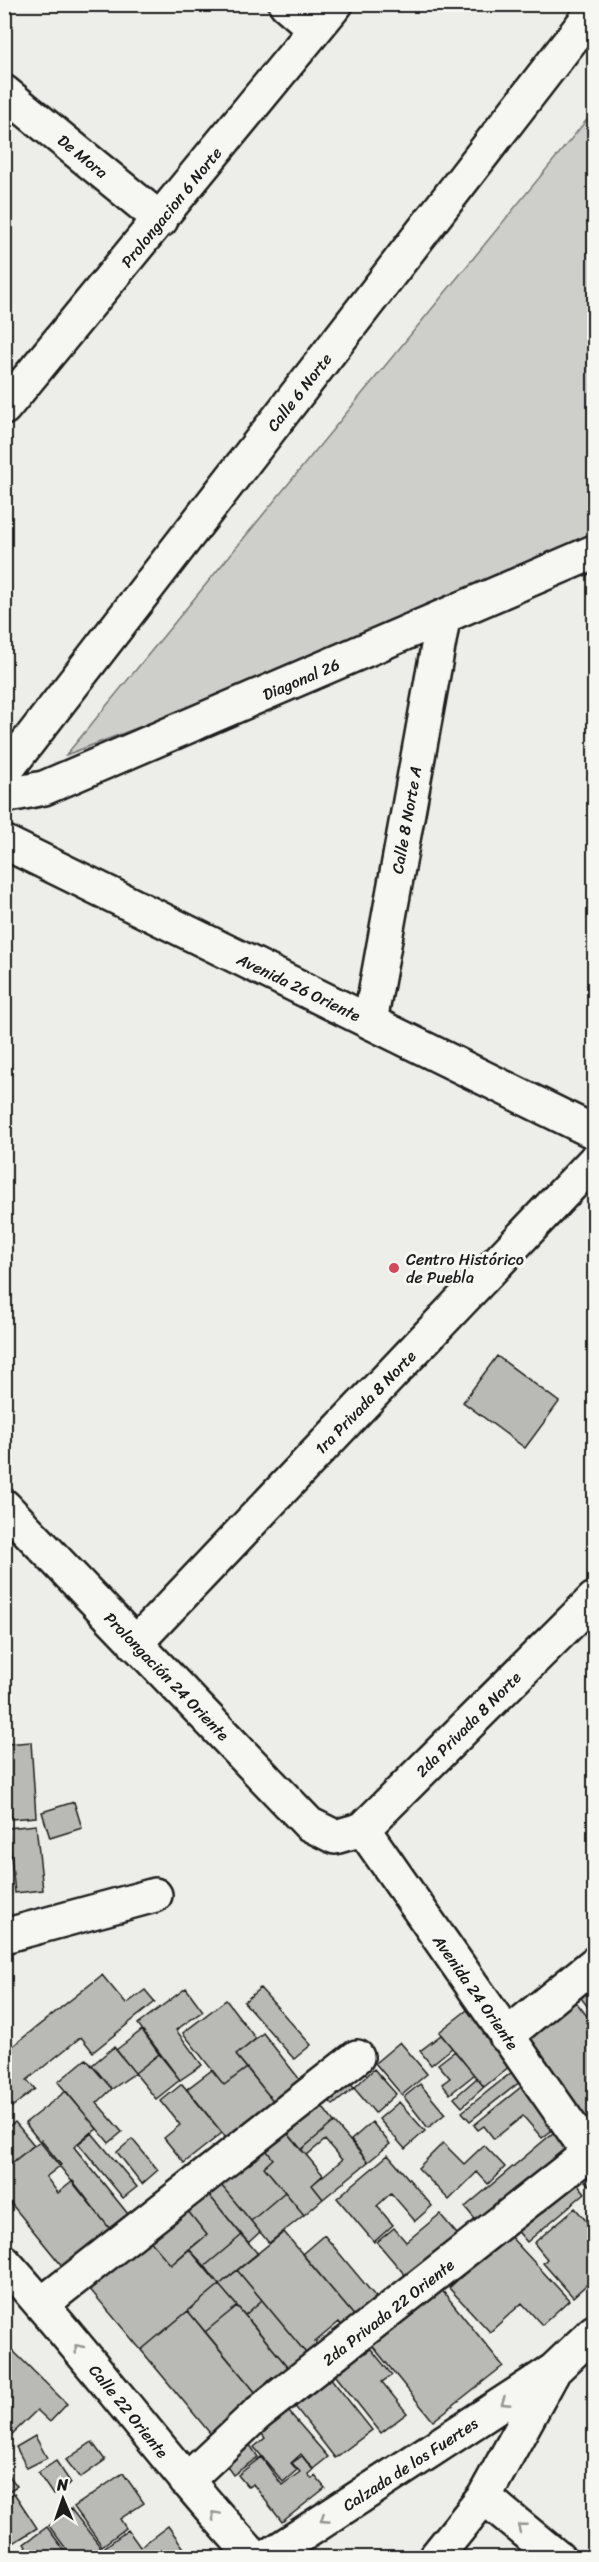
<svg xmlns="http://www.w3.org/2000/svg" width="599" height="2562" font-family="Sriracha,sans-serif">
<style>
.green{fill:#cececb;stroke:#757574;stroke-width:1.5}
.building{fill:#b9b9b6;stroke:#1c1c1c;stroke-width:1.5}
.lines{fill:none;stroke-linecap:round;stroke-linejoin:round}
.street-casing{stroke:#1c1c1c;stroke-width:38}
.street{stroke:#f6f6f2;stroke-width:33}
.oneway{stroke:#949492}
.poi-dot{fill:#d1495b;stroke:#f6f6f2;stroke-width:2}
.labels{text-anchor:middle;stroke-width:6;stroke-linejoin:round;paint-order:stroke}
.street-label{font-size:16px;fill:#1c1c1c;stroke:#f6f6f2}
.poi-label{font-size:16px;fill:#1c1c1c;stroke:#f6f6f2;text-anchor:start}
</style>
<rect width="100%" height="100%" fill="#edede9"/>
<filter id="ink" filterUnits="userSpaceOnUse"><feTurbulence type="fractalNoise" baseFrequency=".0167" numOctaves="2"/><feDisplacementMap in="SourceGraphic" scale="12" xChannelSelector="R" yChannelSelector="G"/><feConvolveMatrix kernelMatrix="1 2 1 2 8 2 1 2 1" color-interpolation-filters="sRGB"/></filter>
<g filter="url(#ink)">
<!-- green -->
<path class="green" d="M594,111V542L449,609L66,755Z"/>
<!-- building -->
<path class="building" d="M497,1356L559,1402L525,1448L463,1402Z
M31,1742L36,1817L11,1819L6,1744Z
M74,1802L82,1828L50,1838L42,1812Z
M36,1825L43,1890L15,1893L8,1828Z
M102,1975L126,2004L145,1990L155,2002L93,2052L81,2037L27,2080L35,2089L4,2113V2053Z
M186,1988L203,2011L176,2030L202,2065L180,2080L138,2024Z
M260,1988L311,2045L294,2059L244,2002Z
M594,1988V2015L581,1998Z
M226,2000L256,2039L236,2055L247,2068L224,2085L183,2033Z
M576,2002L594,2025V2117L582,2127L519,2046Z
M471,2007L515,2062L484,2087L439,2032Z
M142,2030L159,2054L135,2073L116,2050Z
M263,2033L300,2080L274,2102L236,2055Z
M441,2035L452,2048L431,2065L420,2051Z
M400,2042L427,2074L402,2095L375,2063Z
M114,2047L135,2073L112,2089L92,2065Z
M455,2051L474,2075L450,2094L442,2084L450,2078L438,2064Z
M159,2054L180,2080L156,2099L135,2073Z
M86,2059L112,2089L97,2103L122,2132L109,2143L58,2082Z
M247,2068L274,2102L227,2139L187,2089L212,2070L224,2085Z
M517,2068L525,2078L470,2121L462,2112Z
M374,2069L396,2094L375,2113L354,2088Z
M340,2072L354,2088L333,2105L320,2090Z
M477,2078L484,2087L462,2107L454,2098Z
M526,2083L560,2124L542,2138L523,2116L494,2139L484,2126L478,2130L474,2125Z
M182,2084L222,2133L184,2163L164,2138L180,2125L161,2101Z
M420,2084L445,2114L428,2128L404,2097Z
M66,2091L97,2129L74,2147L128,2214L110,2229L25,2123Z
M314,2096L334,2122L301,2150L285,2130Z
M399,2102L425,2131L405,2149L379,2119Z
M15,2122L34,2145L4,2169V2130Z
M334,2122L368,2162L323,2199L312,2185L342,2160L325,2140L307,2155L301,2150Z
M372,2122L390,2144L368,2162L351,2140Z
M560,2127L583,2154L487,2234L465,2207Z
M285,2130L323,2175L312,2185L323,2199L304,2215L264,2167L273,2159L264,2147Z
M91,2132L137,2187L123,2198L78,2143Z
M132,2139L158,2170L142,2184L117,2152Z
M41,2140L61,2165L46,2177L58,2193L73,2181L110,2229L101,2236L106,2241L72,2278L4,2195V2169Z
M443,2143L464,2164L484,2145L505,2167L488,2184L477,2172L449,2200L418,2168Z
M264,2147L273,2159L264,2167L285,2192L251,2221L221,2185L238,2171L233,2165Z
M388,2155L432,2206L415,2221L391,2193L377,2206L393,2225L374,2242L337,2198Z
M594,2159V2181L589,2185L578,2174Z
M573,2178L585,2193L527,2242L514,2227Z
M221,2185L260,2232L248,2243L209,2195Z
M204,2189L242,2235L205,2266L189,2249L207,2235L184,2206Z
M285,2192L304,2215L269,2243L251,2221Z
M184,2206L207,2235L171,2265L147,2237Z
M575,2208L594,2230V2278L573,2297L543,2263L547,2259L534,2243Z
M440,2214L461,2239L410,2281L377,2242L394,2228L406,2242Z
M284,2232L357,2319L345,2329L339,2322L315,2342L321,2349L310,2358L237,2270Z
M508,2234L569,2300L542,2325L522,2303L490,2332L449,2288Z
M242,2235L258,2254L219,2285L205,2266Z
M324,2235L379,2301L357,2319L302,2254Z
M147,2237L171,2265L189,2249L219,2285L141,2350L83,2281Z
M237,2270L262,2300L245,2315L219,2285Z
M219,2285L237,2306L205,2332L188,2311Z
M441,2289L503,2366L433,2421L371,2344Z
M262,2300L310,2358L292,2372L245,2315Z
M237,2306L292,2372L278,2384L273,2377L255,2392L205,2332Z
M188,2311L261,2399L214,2438L141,2350Z
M4,2342L67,2404L50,2422L37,2410L4,2442Z
M360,2347L365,2353L371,2349L392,2375L382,2382L407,2413L381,2433L332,2371Z
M329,2376L372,2430L335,2458L293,2404Z
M283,2405L328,2457L313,2469L301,2454L291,2463L297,2470L283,2482L254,2447L265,2438L257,2427Z
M35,2436L47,2458L27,2468L16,2447Z
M244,2436L258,2457L233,2475L218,2454Z
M92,2442L105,2460L80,2478L66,2460Z
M302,2456L313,2470L308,2474L312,2479L315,2476L325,2488L282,2522L253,2484L248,2487L238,2475L261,2457L282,2485L300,2472L292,2463Z
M56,2461L71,2483L53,2495L38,2473Z
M4,2469L17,2486L4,2494Z
M123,2473L144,2503L120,2519L126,2528L102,2546L74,2507Z
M14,2493L37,2528L4,2549V2499Z
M71,2509L109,2558H73L49,2526Z
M168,2526L191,2558H112L105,2547L128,2530L140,2547Z
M47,2527L70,2558H34L24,2544Z"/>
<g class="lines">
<defs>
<path id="street" d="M286,4L315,29
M4,92L161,220
M4,408L336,4
M4,773L594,10
M4,796L44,788L594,552
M4,842L594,1132
M370,1022L443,619
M4,1506L309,1824L335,1837L363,1829L594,1599
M135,1644L594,1161
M363,1829L590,2154
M4,1936L155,1895
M506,2036L594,1964
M4,2262C91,2358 167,2463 255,2558
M42,2304L357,2057
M186,2481L257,2414L594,2149
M484,2497L558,2558
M266,2558L554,2370L594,2332
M435,2558L484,2497L552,2374"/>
</defs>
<!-- street casing -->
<use href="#street" class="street-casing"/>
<!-- street -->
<use href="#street" class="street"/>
</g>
<!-- one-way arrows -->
<defs><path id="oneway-chevron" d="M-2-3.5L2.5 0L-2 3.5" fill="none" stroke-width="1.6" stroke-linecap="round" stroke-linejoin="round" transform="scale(1.5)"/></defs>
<g class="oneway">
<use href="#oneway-chevron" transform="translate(78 2348) rotate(-129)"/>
<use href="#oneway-chevron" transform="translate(505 2402) rotate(147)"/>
<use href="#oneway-chevron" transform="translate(215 2515) rotate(-133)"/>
<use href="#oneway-chevron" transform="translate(324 2519) rotate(147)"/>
<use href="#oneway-chevron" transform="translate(521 2527) rotate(-141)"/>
</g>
</g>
<!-- markers -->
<circle class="poi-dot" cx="394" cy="1268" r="6"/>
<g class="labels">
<!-- street labels -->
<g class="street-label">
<text transform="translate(83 156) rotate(39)" y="6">De Mora</text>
<text transform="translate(171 207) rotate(-51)" y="6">Prolongacion 6 Norte</text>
<text transform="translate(299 392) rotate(-52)" y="6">Calle 6 Norte</text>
<text transform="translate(301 679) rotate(-23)" y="6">Diagonal 26</text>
<text transform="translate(406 820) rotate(-80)" y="6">Calle 8 Norte A</text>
<text transform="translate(299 987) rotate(26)" y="6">Avenida 26 Oriente</text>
<text transform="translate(365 1402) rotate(-46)" y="6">1ra Privada 8 Norte</text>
<text transform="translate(167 1676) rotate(46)" y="6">Prolongación 24 Oriente</text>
<text transform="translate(468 1724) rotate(-45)" y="6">2da Privada 8 Norte</text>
<text transform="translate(476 1992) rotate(55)" y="6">Avenida 24 Oriente</text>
<text transform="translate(388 2312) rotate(-38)" y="6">2da Privada 22 Oriente</text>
<text transform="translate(129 2411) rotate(51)" y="6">Calle 22 Oriente</text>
<text transform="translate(410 2464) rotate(-33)" y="6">Calzada de los Fuertes</text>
</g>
<!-- poi labels -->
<g class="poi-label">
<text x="406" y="1265">Centro Histórico<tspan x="406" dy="18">de Puebla</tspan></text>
</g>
</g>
<!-- margin -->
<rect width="599" height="2562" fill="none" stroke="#f6f6f2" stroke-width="24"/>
<rect x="12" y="12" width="575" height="2538" fill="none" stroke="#1c1c1c" stroke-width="2" filter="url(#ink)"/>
<!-- north arrow -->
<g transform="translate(63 2499) rotate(358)" stroke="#f6f6f2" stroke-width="4.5" paint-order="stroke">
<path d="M0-4.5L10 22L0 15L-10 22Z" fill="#1c1c1c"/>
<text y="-9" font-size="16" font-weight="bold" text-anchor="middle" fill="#1c1c1c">N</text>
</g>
</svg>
